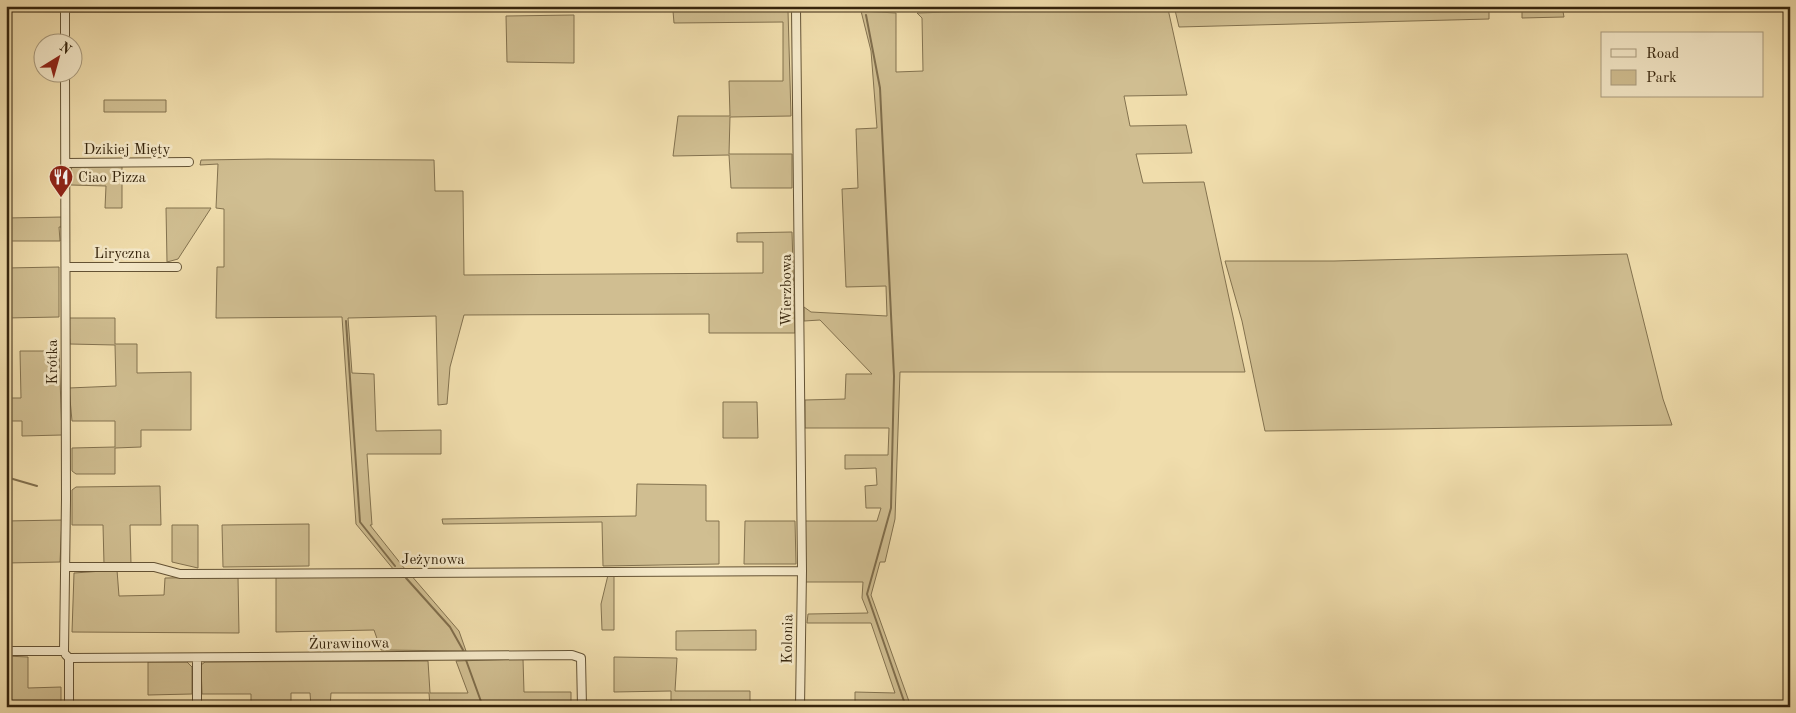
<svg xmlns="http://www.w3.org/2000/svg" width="1796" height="713" font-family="'Old Standard TT',serif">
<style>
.green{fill:#d0be91;stroke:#83724f}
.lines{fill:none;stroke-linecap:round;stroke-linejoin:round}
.stream{stroke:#806e4c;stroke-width:2}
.street-casing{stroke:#645335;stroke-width:10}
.street{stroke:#f5e9c9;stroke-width:8}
.labels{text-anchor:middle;stroke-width:5;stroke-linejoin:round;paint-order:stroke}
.street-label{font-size:15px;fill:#36250d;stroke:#f5e9c9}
.poi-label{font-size:15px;fill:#36250d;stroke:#f5e9c9;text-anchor:start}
</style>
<rect width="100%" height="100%" fill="#f0ddac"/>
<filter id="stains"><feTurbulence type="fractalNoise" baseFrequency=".004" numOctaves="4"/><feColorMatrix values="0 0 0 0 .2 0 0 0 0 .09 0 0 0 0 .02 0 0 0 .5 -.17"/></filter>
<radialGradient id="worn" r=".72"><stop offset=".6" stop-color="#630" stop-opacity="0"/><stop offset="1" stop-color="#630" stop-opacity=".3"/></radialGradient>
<!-- green -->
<path class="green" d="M1142,6H1164L1168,9L1187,95L1124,96L1130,126L1186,125L1192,153L1136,154L1143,183L1204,182L1245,372H900L895,519L885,562H880L871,595L911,707H855V692L895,693L871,623H807L808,614L868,613L862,598L863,582H804V521H877L881,508H866L865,486L877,485L876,468L845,469V455H888L889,428H805V400L845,399L846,374H872L820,320L804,321V307L811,312L887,316L886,286L846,287L842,189L858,188L856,129L877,128L871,51L861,11L896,13V72L923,71L922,18L917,13Z
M1174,6H1489V19L1179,27Z
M1522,6H1562L1564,17L1522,18Z
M673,11H788L791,116L730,117L729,154H792V188H731L729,155L673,156L678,116H730L729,81H783V22L674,23Z
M574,15V63L507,62L506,16Z
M104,100H166V112H104Z
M268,159L434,160L435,191H463L464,275L763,273V242H737V233L792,232L795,333H709V314L464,315L450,367L447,404L438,405L436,316L348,318L352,373L374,374L376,431L441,430V454H367L372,525H370L405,569L394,570L356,524L342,317L216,318L217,267H224V209L216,208L218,164L200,165L201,160Z
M75,165H122V208H105L106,186L71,185V169Z
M166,208H211L178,259L167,262Z
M63,217L62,227H59L60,241H6V218Z
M1627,254L1663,399L1672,425L1265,431L1242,321L1225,261H1334Z
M59,267V317L6,318V268Z
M68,318H115V344H137V373L191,372V430H141V447L115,448V474H76L72,471V448L115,447V421H72L69,388L116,386L115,345L70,344Z
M20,351H59L62,435L22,436V421H6V398H21Z
M723,402H757L758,438H723Z
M637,484L706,485V521H719V564L603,566L602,522L443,524L442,519L636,516Z
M160,486L161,525H130L131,564H104L103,525H72V490L76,487Z
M62,520L60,562L6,563V521Z
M745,521H795L796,564H744Z
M309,524V566L223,567L222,525Z
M172,525H198V568L172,562Z
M117,570L119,596L164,595L165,578L238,577L239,633L72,632L74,573Z
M410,574L459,631L466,651L381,650L374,630L276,632V576Z
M608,575H614V630H602L601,604Z
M756,630V650H676V631Z
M6,656L28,657V688L61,687V707H6Z
M614,657L677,658L675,691H750V707H671V691L614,692Z
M523,659L524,692H571V707H430L429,693H331L330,707H311L310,693H291V707H251V694H202L201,665L205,662L428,661L430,693H468L456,661Z
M148,662H187L192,667V694L148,695Z"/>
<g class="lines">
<!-- stream -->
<path class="stream" d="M866,15L880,88L894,376L891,508L867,594L906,707
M346,321L360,522L395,566
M6,477L37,486
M406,578L450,627L463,650
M466,660L483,707"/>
<defs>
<path id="street" d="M65,6V42
M6,7L116,8L650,6
M796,8L802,571L800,707
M66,163L189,162
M66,267H177
M66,567H154L180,574L802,571
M6,651H64
M64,651L66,499L65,72
M66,655L69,658V707
M69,658L572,655L581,658L582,707
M197,707V659"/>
</defs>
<!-- street casing -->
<use href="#street" class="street-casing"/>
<!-- street -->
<use href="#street" class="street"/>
</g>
<!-- icons -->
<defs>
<symbol id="restaurant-pin" viewBox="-11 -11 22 30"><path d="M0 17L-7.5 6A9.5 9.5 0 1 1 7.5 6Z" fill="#8f2418" stroke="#f5e9c9"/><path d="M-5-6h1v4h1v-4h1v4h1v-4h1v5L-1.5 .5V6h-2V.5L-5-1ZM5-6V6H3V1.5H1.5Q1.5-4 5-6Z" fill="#fff"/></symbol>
</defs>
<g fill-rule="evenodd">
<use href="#restaurant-pin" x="47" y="163" width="28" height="38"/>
</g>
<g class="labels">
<!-- street labels -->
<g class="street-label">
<text x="127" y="154">Dzikiej Mięty</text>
<text x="122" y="258">Liryczna</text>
<text transform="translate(786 290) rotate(-90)" y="5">Wierzbowa</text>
<text transform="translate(52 362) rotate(-90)" y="5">Krótka</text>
<text x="433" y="564">Jeżynowa</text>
<text transform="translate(787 639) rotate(-89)" y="5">Kolonia</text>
<text transform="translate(349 643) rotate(-1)" y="5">Żurawinowa</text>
</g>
<!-- poi labels -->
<g class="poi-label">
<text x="78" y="182">Ciao Pizza</text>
</g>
</g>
<!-- margin -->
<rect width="1796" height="713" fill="none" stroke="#f0ddac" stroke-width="25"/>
<rect x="8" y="8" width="1781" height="698" fill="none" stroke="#36250d" stroke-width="2.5"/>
<rect x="12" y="12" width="1771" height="688" fill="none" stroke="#36250d"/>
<!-- legend -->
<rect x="1601" y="32" width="162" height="65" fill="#f5e9c9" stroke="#a99b7e"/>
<rect x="1611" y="49" width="25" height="8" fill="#f5e9c9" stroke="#a99b7e"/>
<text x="1646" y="58" font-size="15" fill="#36250d">Road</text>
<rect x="1611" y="70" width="25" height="15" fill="#d0be91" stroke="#a99b7e"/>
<text x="1646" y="82" font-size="15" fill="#36250d">Park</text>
<!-- north arrow -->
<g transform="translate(58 58) rotate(37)"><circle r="24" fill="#f5e9c9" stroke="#a99b7e"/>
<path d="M0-4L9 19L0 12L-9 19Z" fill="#8f2418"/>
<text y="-8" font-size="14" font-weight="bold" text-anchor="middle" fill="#36250d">N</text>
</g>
<rect width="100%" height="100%" filter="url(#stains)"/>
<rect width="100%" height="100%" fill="url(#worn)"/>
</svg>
